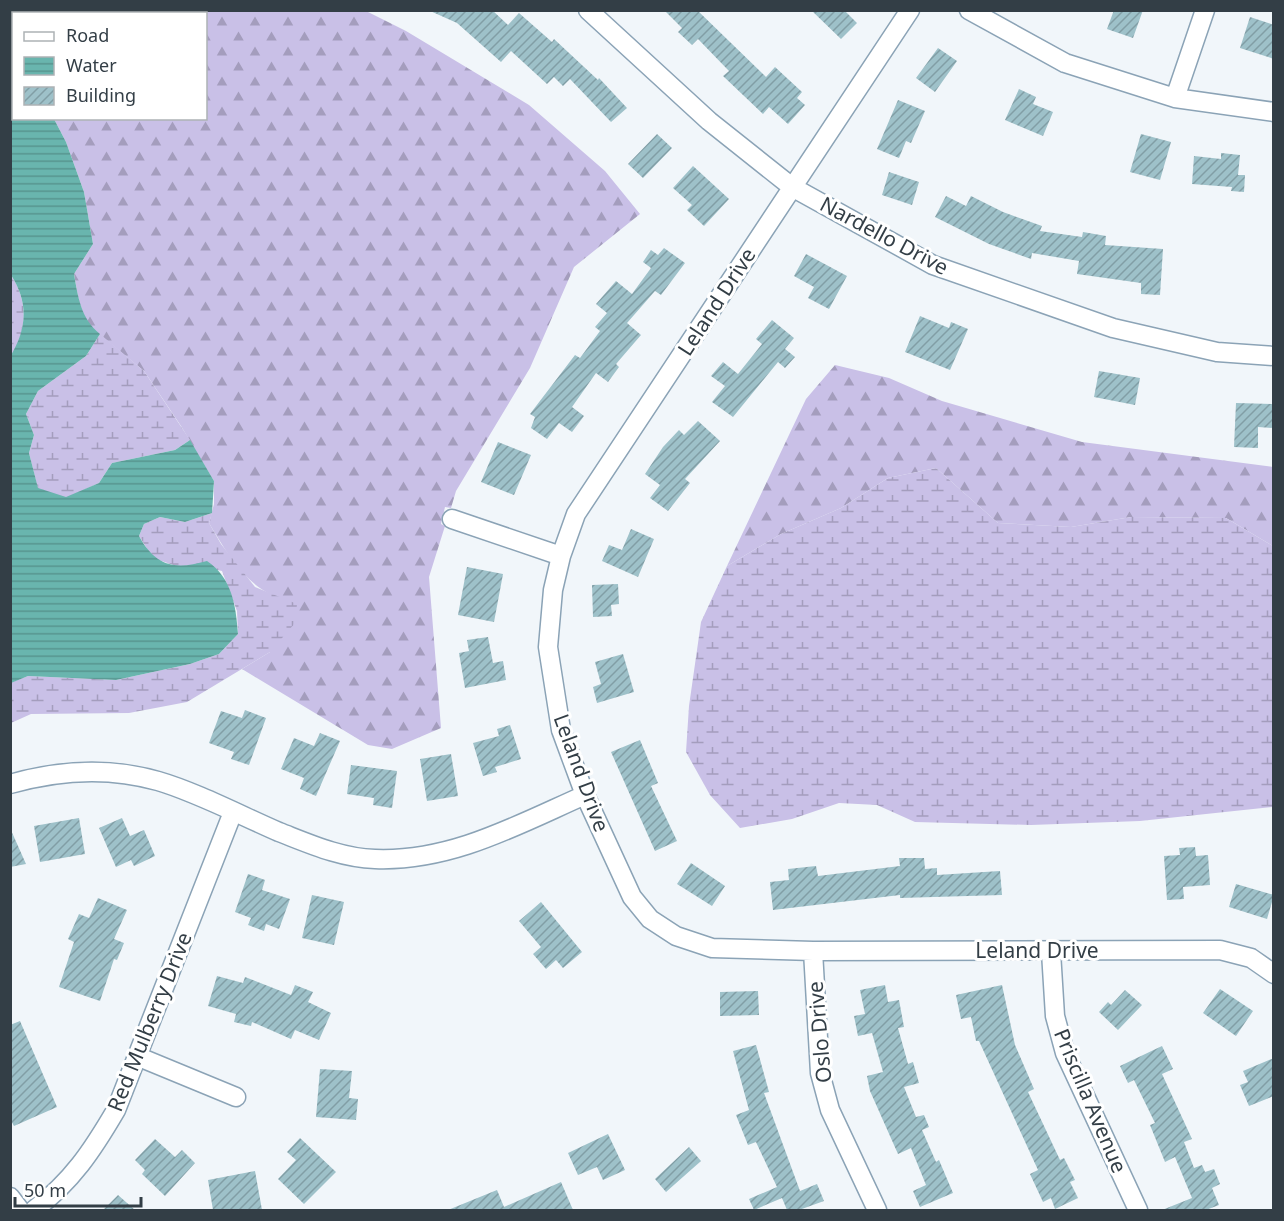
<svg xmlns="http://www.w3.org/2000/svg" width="1284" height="1221" font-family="'Noto Sans',sans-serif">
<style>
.forest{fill:url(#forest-firs)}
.wetland{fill:url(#wetland-marsh)}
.water{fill:url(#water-rules)}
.building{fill:url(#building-hatch)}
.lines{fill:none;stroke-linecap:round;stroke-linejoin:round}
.minor-casing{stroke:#8ba3b6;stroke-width:21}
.minor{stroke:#fff;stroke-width:18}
.labels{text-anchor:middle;stroke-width:6;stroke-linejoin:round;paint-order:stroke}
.street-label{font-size:21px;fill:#333e46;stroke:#fff}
</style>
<defs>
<pattern id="forest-firs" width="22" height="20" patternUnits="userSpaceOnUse" patternTransform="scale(1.5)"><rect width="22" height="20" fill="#c9c0e7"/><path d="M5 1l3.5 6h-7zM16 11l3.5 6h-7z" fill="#a49dbd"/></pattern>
<pattern id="wetland-marsh" width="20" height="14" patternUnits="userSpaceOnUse" patternTransform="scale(1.5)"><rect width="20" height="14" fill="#c9c0e7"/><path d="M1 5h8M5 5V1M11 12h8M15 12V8" fill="none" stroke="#a49dbd"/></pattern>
<pattern id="water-rules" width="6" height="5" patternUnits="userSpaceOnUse" patternTransform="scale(1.5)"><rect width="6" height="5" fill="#69b5ae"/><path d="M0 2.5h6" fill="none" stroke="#57958f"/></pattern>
<pattern id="building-hatch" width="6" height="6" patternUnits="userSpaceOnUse" patternTransform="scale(1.5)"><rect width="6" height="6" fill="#9ec1c9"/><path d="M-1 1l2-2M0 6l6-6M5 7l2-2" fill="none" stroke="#819ea5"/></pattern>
</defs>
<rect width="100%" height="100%" fill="#f1f6fa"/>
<!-- forest -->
<path class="forest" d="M39,11H366L406,31L529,105L605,171L640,214L574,267L530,368L456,491L451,508L445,507L441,524L445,526L429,577L441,728L392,749L368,745L242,669L270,652V594C242,580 225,550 209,523L214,504V481L181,426L144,371L88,325L79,302L74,274L93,244L84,192L66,142L54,119L206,118V14H41Z
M835,365L889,378L942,401L1082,442L1273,467V546L1226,518L1131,517L1071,527L998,523L936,468L888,478L841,508L781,534L727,566L806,399Z"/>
<!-- wetland -->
<path class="wetland" d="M11,275C29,303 27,329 11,357Z
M100,334L144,371L190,440L175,450L112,463L99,483L66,498L38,489L29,453L34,435L26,414L38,391L86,356Z
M936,468L998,523L1071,527L1131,517L1226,518L1273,546V807L1140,821L1031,825L915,822L877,805L839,803L792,819L740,828L710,795L686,752L689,706L701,622L727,566L781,534L841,508L888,478Z
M212,513L209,523L221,544L255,587L297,604L295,623L270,652L187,702L129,713L31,714L11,723L10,683L28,676L116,680L190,664L219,654L238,634L237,611L222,571L193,565L179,567L153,558L139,536L144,524L160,517L185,522Z"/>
<!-- water -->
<path class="water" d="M13,93L14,118L54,119L66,142L84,192L93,244L74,274C78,297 81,319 100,334L86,356L38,391L26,414L34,435L29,453L38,488L66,497L99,483L112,463L175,450L190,440L214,481L212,513L185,522L160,517L144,524L139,536C156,567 175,570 207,561C232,578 236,605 238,634L219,654L190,664L116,680L28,676L11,683L10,357C27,329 29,303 11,275L10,94Z"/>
<!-- building -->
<path class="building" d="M428,10H492L508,25L519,13L552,42L554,39L598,80L599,78L627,108L611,122L570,79L563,86L554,77L547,84L511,51L501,62L457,23Z
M664,10H697L766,77L775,67L802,92L797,98L805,105L788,124L769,107L763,114L723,76L729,71L698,39L692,45L678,32L682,28Z
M811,10H844L857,23L841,39Z
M1114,10H1143L1133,38L1107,29Z
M1250,17L1274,25V59L1240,48Z
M938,48L957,61L935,92L916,78Z
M1019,89L1036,97L1033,104L1053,112L1043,136L1005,120Z
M898,100L925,111L911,143L906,141L899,158L877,149Z
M657,134L672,148L643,178L628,164Z
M1141,134L1171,142L1160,180L1130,172Z
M1221,153L1240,155L1238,175H1245L1244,192L1231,191L1232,187L1192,184L1194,156L1221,159Z
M693,166L729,199L704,226L687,210L692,205L673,188Z
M889,172L919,182L912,205L882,195Z
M946,196L966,206L971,196L1003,212L1042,226L1040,231L1082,237L1083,232L1106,236L1105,245L1163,249L1160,295L1141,294V283L1077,274L1079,261L1032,253L1031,259L989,244L935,217Z
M664,248L685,263L661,295L655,291L627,323L641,335L616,364L619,367L608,382L596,373L572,407L584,416L572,432L559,423L547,439L531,428L535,417L530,414L575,355L580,358L600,331L595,327L607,313L596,304L616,281L632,294L651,268L643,262L651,250L658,255Z
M806,254L847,276L829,309L808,298L814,287L794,276Z
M920,316L949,328L951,322L968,329L950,370L905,352Z
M772,320L794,338L785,349L795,357L785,368L778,362L733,417L712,402L725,386L711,376L723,362L738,374L762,344L756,339Z
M1099,371L1140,378L1135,405L1094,397Z
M1236,403L1274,404V428L1258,427V448L1234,447Z
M698,421L720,441L685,479L690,483L668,511L650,498L660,485L645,474L663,447L679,430L684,435Z
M498,442L531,455L514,495L481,482Z
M631,529L654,539L638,577L602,561L609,545L622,550Z
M467,567L503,574L494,622L458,615Z
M618,584L619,604L611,605L612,616L593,617L592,585Z
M488,637L493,663L503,661L506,680L465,688L459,653L469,651L467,640Z
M623,654L634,692L597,703L593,687L601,684L595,662Z
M245,710L266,718L249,765L231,759L234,752L209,743L221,711L242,718Z
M510,725L521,759L495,767L497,772L483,776L473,743L499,736L497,729Z
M320,733L340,741L316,796L300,789L304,778L281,769L294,738L314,746Z
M640,740L658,783L651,786L677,841L655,851L611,752Z
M451,754L458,796L427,801L420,759Z
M351,765L397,771L392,808L373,805L374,798L347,794Z
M79,818L85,854L40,862L34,826Z
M122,818L130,836L144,830L155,856L134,866L131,860L116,867L99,828Z
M10,828L26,864L10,867Z
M1195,847L1196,856L1208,855L1210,885L1183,887L1184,899L1167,900L1164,856L1180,855L1179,848Z
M899,858H924L925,869L937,868V875L1000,871L1002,895L900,898V895L773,910L770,882L789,880L788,869L816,866L818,876L900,866Z
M691,863L725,886L712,906L677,884Z
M248,874L265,880L262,890L290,899L279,929L266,924L264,931L248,925L251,918L235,912Z
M1236,884L1274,895L1267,919L1229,907Z
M312,895L344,902L334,945L302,938Z
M98,898L127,910L114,939L124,943L117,960L114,959L100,1001L59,987L74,942L68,939L79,914L89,918Z
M541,902L582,952L563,968L556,960L546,969L533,954L541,947L519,921Z
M217,976L243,983L245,977L291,995L295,985L313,992L308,1002L331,1013L319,1040L295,1030L291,1039L252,1022L251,1026L234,1022L236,1014L208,1006Z
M885,985L888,1002L899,1000L904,1027L898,1028L908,1064L913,1062L919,1083L904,1087L916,1117L924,1115L929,1127L922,1130L936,1162L939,1160L953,1193L920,1207L913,1191L926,1185L911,1148L898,1154L870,1091L867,1076L883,1072L872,1033L858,1036L854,1016L865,1014L860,990Z
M1002,985L1015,1045L1034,1089L1028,1092L1060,1160L1064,1158L1075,1180L1070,1182L1078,1198L1055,1209L1051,1198L1043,1202L1030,1174L1038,1170L979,1041H976L971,1017L961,1019L956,995Z
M1220,989L1253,1011L1236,1036L1203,1013Z
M1125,990L1142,1005L1118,1030L1099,1012L1108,1002L1111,1005Z
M758,991L759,1015L720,1016V992Z
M20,1021L57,1107L14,1126L10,1119V1025Z
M756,1045L769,1092L764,1093L800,1191L817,1184L824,1201L799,1210H787L782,1198L754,1210L749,1199L777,1187L756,1142L748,1145L736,1115L749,1110L733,1051Z
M1162,1046L1173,1069L1162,1074L1192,1139L1184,1142L1194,1168L1202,1165L1205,1172L1214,1169L1220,1184L1212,1188L1219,1205L1206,1210H1162L1192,1198L1175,1157L1165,1162L1150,1125L1155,1123L1134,1080L1128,1083L1120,1066Z
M1274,1058V1096L1249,1106L1240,1085L1248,1082L1243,1071Z
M320,1069L352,1071L349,1098L358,1099L356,1120L316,1117Z
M608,1134L625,1170L603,1180L597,1167L578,1175L568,1153Z
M300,1138L336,1172L304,1204L278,1179L296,1160L287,1152Z
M155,1139L175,1157L182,1150L195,1163L165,1196L142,1174L145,1170L135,1160Z
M689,1147L701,1161L666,1192L655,1179Z
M255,1171L262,1210H213L208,1180Z
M561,1182L573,1210H448L497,1190L504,1207Z
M118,1195L135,1210H103Z"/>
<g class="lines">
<defs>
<path id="minor" d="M588,10L709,121L792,187L933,265L1113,328L1217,352L1274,356
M910,10L576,514L561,556L553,590L548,647L561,730L585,795L632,897L650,919L676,936L712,948L813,951L1220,950L1251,958L1274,974
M969,10L1065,63L1175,98L1274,112
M1175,98L1205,10
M452,519L561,556
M10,784C59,770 109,767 158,781C196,792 242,816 279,832C310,844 341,858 375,859C451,862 517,825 585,795
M813,951L820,1073L830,1110L877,1210
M1051,952L1055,1016L1065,1053L1138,1210
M139,1057L236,1097
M10,1197L20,1210
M34,1210C72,1181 92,1151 116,1110L233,812"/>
</defs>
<!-- minor casing -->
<use href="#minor" class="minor-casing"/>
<!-- minor -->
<use href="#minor" class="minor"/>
</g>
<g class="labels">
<!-- street labels -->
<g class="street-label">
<text transform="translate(884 236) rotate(28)" y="7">Nardello Drive</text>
<text transform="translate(717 302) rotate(-57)" y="7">Leland Drive</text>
<text transform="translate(581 773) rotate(70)" y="7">Leland Drive</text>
<text x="1037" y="958">Leland Drive</text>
<text transform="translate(150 1022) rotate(-68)" y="7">Red Mulberry Drive</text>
<text transform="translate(820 1032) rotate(-95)" y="7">Oslo Drive</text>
<text transform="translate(1090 1101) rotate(67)" y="7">Priscilla Avenue</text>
</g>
</g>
<!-- border -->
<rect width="1284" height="1221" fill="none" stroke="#333e46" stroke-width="24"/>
<!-- legend -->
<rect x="12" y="12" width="195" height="108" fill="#ffffff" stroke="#adb2b5" stroke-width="1.5"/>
<rect x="24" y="32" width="30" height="9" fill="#ffffff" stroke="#adb2b5" stroke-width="1.5"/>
<text x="66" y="42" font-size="18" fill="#333e46">Road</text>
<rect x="24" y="57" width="30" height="18" fill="url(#water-rules)" stroke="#adb2b5" stroke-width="1.5"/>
<text x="66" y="72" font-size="18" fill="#333e46">Water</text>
<rect x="24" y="87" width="30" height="18" fill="url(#building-hatch)" stroke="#adb2b5" stroke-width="1.5"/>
<text x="66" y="102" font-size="18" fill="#333e46">Building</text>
<!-- scale -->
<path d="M15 1197v9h126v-9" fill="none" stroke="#333e46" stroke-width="3"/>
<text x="24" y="1197" font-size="18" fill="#333e46" stroke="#ffffff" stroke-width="4.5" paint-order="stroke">50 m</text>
</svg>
